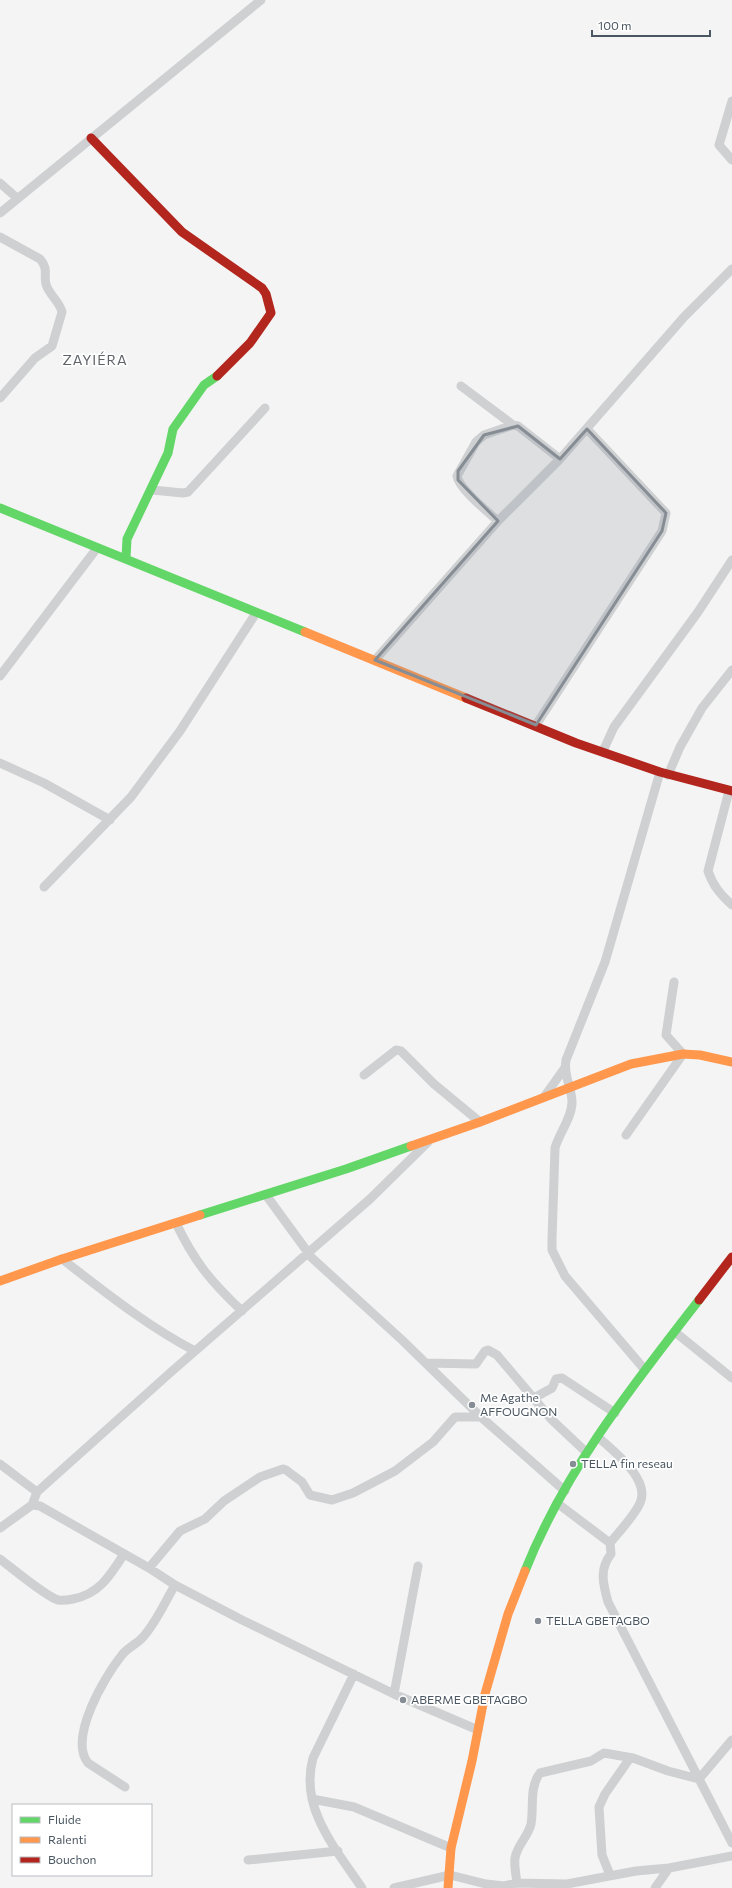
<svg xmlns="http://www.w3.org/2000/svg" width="732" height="1888" font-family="Commissioner,sans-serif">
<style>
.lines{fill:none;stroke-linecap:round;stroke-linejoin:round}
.street{stroke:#ced0d2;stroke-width:9}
.fast{stroke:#63d668;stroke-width:9}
.slow{stroke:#ff974d;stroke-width:9}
.jam{stroke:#b3261e;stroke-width:9}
.marked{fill:#868d94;fill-opacity:0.2;stroke:#868d94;stroke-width:3;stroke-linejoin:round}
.poi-dot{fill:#868d94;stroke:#fff;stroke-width:1.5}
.labels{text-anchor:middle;stroke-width:3.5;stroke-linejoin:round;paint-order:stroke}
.poi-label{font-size:12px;fill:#4a5661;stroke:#fff;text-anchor:start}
.quarter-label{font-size:14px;letter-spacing:1px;fill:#5f6368;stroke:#fff}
</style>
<rect width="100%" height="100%" fill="#f4f4f4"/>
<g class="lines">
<!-- street -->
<path class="street" d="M732,101L719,145L732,160
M0,183L17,198
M0,213L261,0
M0,237L40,259C50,270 42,277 47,287C51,296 60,303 62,312L52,346L35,358L0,398
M461,386L513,425L518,426L560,459
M152,490L183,493L188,492L265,408
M498,521C487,511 459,489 457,476L476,442L484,435L513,425
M375,660L498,521L560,459L684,317L732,269
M0,676L97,548
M536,725L662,531L666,513L587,429
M603,751L614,727L698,612L732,560
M0,763L44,783L110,820
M668,775L680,747L702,708L732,670
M729,791L708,871C713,886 721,895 732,905
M44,887L131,797L180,731L256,613
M364,1075L396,1050L401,1051L434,1084L480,1122
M544,1097L564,1069
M626,1135L683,1054L666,1035L674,982
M266,1195L312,1258L402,1340L481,1417L565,1491
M176,1223C194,1261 211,1282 242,1311
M62,1259C105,1292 147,1326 195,1351
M675,1332L732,1378
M426,1363L476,1364L485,1351L488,1350L497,1355L552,1420L586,1452
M645,1370L565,1276L552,1250V1239L555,1148C559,1133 572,1118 572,1102C572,1087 563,1076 566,1060L605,962L660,772
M534,1398L552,1388L556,1379L562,1378L615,1413
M598,1437C613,1451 651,1479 640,1503C635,1515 618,1533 610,1543
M0,1464L37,1492
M557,1503L610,1543L611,1554C599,1569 603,1584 608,1602L732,1843
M32,1505L37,1492L171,1372L370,1199L428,1142
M0,1528L32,1505L40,1506L149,1568L175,1585L242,1620L394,1694L478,1730
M0,1559C12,1568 45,1596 58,1600C63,1601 68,1600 73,1599C99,1594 110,1576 124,1554
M149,1568L180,1531L205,1519L224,1501L260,1477L283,1469L286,1470L302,1482L310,1495L332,1500L353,1493L395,1471L433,1442L455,1417H481
M354,1674L313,1758C299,1808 336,1849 362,1888
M394,1694L418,1566
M125,1787L88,1763C68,1738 105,1676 122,1655C127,1648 137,1644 143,1637C156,1623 165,1602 175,1585
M312,1799L354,1807L451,1848
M248,1860L338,1851
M610,1875L602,1855L599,1807L605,1794L630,1758
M517,1883C516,1875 514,1866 515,1858C517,1845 528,1837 531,1824C534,1808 529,1787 540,1773L591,1761L604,1753L633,1758L668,1771L699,1779L732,1740
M394,1888L450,1875L486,1884L504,1886L517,1883L567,1884L636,1871L669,1868L732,1856
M655,1888L669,1868"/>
<!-- fast -->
<path class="fast" d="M0,508L305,632
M126,558L127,539L168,453L173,429L204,385L217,376
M200,1215L346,1169L411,1146
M525,1571C565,1470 633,1385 699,1300"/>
<!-- slow -->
<path class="slow" d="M305,632L466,698
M411,1146L480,1122L631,1064L683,1054L700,1055L732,1062
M0,1281L62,1259L200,1215
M448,1888L451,1848L472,1761L485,1694L508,1614L525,1571"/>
<!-- jam -->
<path class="jam" d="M91,138L182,232L262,288L266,294L271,313L250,343L217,376
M466,698L576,743L660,772L732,791
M699,1300L732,1257"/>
</g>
<!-- marked area -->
<path class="marked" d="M518,426L560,459L587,429L666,513L662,531L536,725L375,660L498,521L458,480V471L484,435Z"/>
<!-- markers -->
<g class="poi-dot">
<circle cx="472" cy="1405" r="4"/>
<circle cx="573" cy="1464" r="4"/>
<circle cx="538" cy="1621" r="4"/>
<circle cx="403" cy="1700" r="4"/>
</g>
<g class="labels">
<!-- poi labels -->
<g class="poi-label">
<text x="480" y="1402">Me Agathe<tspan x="480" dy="14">AFFOUGNON</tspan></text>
<text x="581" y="1468">TELLA fin reseau</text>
<text x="546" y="1625">TELLA GBETAGBO</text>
<text x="411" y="1704">ABERME GBETAGBO</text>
</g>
<!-- quarter labels -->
<g class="quarter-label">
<text x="95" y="365">ZAYIÉRA</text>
</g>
</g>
<!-- legend -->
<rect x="12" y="1804" width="140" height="72" fill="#ffffff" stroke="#b7bbc0"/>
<rect x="20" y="1817" width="20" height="6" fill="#63d668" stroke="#b7bbc0"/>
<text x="48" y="1824" font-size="12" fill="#4a5661">Fluide</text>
<rect x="20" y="1837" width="20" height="6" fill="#ff974d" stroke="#b7bbc0"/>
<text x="48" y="1844" font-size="12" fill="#4a5661">Ralenti</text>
<rect x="20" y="1857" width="20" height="6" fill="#b3261e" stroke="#b7bbc0"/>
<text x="48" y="1864" font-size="12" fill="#4a5661">Bouchon</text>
<!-- scale -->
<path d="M592 30v6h118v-6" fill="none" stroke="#4a5661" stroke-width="2"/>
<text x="598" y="30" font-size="12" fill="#4a5661" stroke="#ffffff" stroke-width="3" paint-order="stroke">100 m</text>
</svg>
